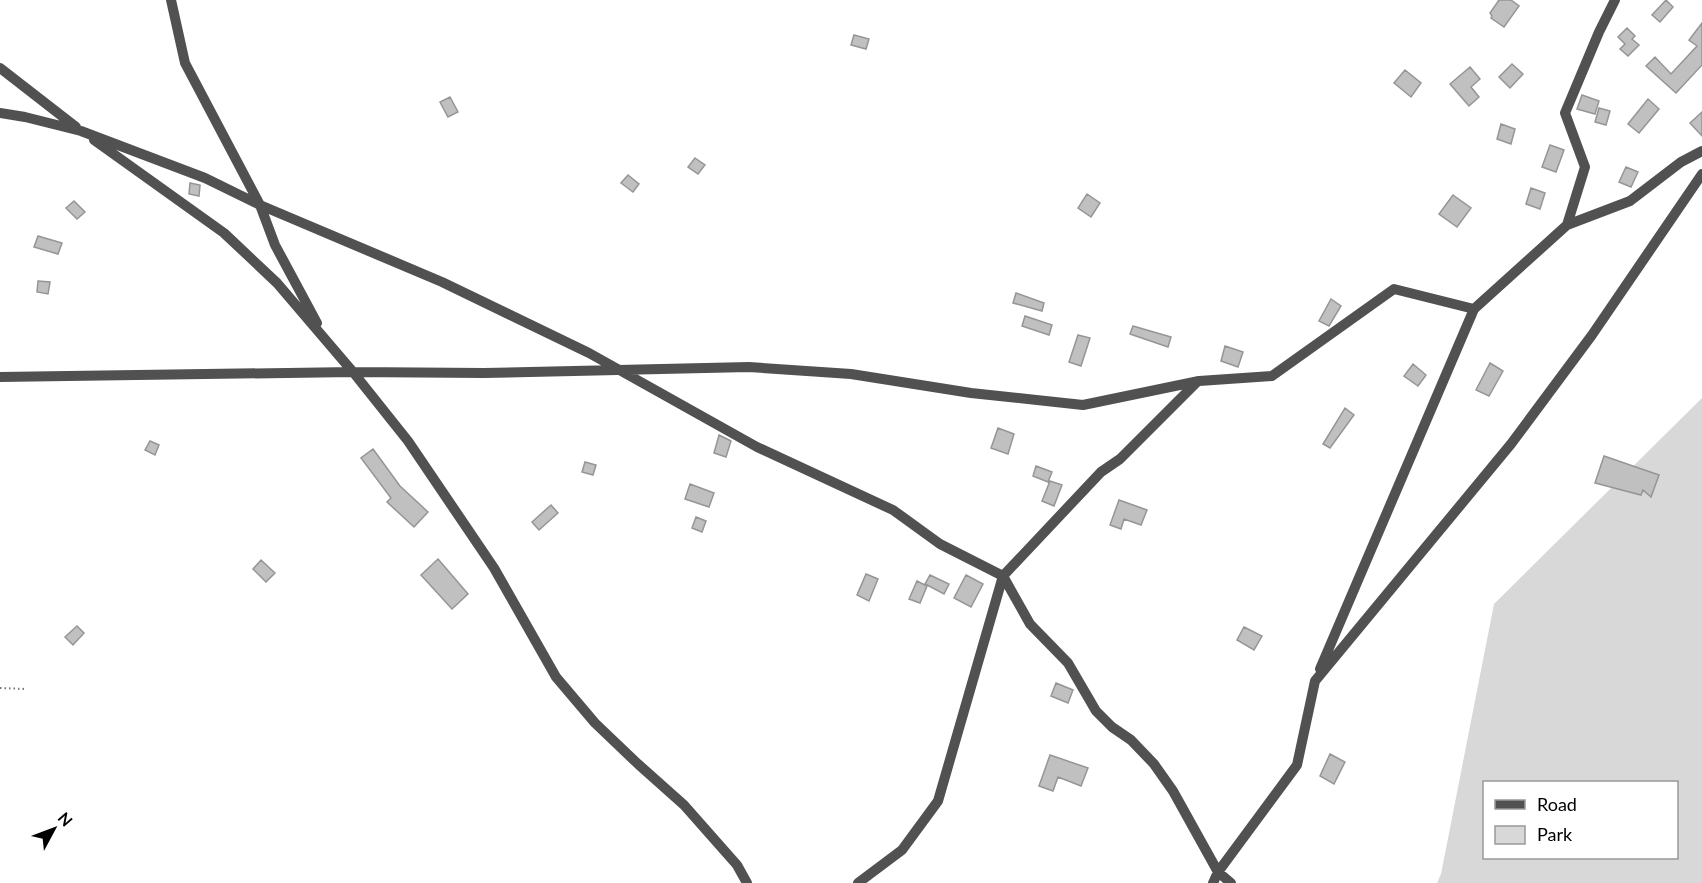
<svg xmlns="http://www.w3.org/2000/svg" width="1702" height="883" font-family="Lato,sans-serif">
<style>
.green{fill:#d8d8d8;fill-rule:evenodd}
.building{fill:#c0c0c0;stroke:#959595;stroke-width:1.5}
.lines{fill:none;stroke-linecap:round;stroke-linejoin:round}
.path{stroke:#737373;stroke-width:2;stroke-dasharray:1.5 3;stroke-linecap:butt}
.street{stroke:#515151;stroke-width:10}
</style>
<rect width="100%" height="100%" fill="#fff"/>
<!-- green -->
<path class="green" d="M1702,398V883H1437L1441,874L1494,604ZM1484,782H1676V858H1484Z"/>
<!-- building -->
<path class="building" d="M1499,0H1511L1519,6L1504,27L1491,18L1492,16L1490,13Z
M1666,0L1673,7L1660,22L1652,15Z
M1702,23V65L1676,93L1646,66L1655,57L1671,74L1697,46L1689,40Z
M1627,28L1635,36L1632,39L1639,45L1628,56L1620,49L1625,44L1618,37Z
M854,35L869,39L866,49L851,45Z
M1512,64L1523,74L1510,88L1499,77Z
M1470,67L1480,79L1471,87L1479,97L1469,106L1450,84Z
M1405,70L1421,83L1411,97L1394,83Z
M1582,95L1599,101L1595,114L1577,109Z
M450,97L458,112L448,117L440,102Z
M1648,99L1659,109L1639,133L1628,124Z
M1599,108L1610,111L1606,125L1595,122Z
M1702,112V136L1690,123Z
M1501,124L1515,129L1511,144L1497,139Z
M1550,145L1564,150L1556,172L1542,167Z
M695,158L705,165L698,174L688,167Z
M1626,167L1638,172L1631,187L1619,182Z
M628,175L639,184L633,192L621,183Z
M190,183L200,185L199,196L189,194Z
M1531,188L1545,193L1540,209L1526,204Z
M1087,194L1100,203L1091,217L1078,208Z
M1453,195L1471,208L1457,227L1439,214Z
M74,201L85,212L77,219L66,208Z
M38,236L62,243L58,254L34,247Z
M38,281L50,282L48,294L37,292Z
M1016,293L1044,303L1042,311L1013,303Z
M1331,299L1341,306L1329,326L1319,321Z
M1025,316L1052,325L1049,335L1022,326Z
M1133,326L1171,337L1168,347L1130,334Z
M1078,335L1090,338L1081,366L1069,362Z
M1225,346L1243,352L1238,367L1221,361Z
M1490,363L1503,371L1489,396L1476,390Z
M1413,364L1426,375L1418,386L1404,376Z
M1345,408L1354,415L1330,448L1323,444Z
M998,428L1014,434L1008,454L991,448Z
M719,435L731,441L726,457L714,453Z
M150,441L159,445L155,455L145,450Z
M373,449L400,486L428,512L414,527L387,502L391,498L361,458Z
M1604,456L1659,475L1651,497L1643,490L1641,495L1595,483Z
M585,462L596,465L593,475L582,472Z
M1036,466L1052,472L1048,482L1033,476Z
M1050,481L1062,485L1054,506L1042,501Z
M690,484L714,493L709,507L685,499Z
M1119,500L1147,510L1141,525L1124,519L1121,529L1110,525Z
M551,505L558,513L539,530L532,522Z
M696,517L706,521L702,532L692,528Z
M438,559L468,594L452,609L421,575Z
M261,560L275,573L266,582L253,569Z
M866,574L878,579L869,601L857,595Z
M930,575L949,584L944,594L925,584Z
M966,575L983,584L971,607L954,598Z
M917,581L927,586L920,603L909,599Z
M77,626L84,633L73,645L65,637Z
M1244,627L1262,636L1254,650L1237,640Z
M1056,683L1073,690L1068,703L1051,696Z
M1330,754L1345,762L1334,784L1320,776Z
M1050,755L1088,768L1081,786L1058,777L1053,791L1039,786Z"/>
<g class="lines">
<!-- path -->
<path class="path" d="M0,688L26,689"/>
<!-- street -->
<path class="street" d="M171,0L185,63L260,205L275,245L317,323
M0,68L76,127
M0,113L25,117L81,131L205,178L260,205L442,282L589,353L757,447L893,510L940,544L1003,576L1030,624L1068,663L1096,711L1112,727L1131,740L1154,764L1173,791L1218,872L1231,883
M94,140L224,233L277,283L353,372L408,441L494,568L556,677L595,723L638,764L684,805L737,865L747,883
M1567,225L1630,201L1681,162L1702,151
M0,377L353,372L484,373L749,367L851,374L971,393L1083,405L1199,381L1272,376L1394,289L1474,309
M1320,669L1474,309L1567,225L1585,167L1565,113L1599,32L1615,0
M858,883L902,850L938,801L1003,576L1101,472L1120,459L1198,381
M1213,883L1218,872L1297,765L1315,681L1511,444L1592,335L1702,174"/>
</g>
<!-- legend -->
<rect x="1483" y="781" width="195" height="78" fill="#ffffff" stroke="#999999" stroke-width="1.5"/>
<rect x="1495" y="800" width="30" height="9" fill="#515151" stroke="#999999" stroke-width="1.5"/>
<text x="1537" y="811" font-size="18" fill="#000000">Road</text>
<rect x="1495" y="826" width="30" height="18" fill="#d8d8d8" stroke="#999999" stroke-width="1.5"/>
<text x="1537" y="841" font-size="18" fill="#000000">Park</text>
<!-- north arrow -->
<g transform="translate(54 829) rotate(49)" stroke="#ffffff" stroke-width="4.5" paint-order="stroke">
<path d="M0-4.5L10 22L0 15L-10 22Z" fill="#000000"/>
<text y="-9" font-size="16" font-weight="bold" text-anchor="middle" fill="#000000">N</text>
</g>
</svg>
